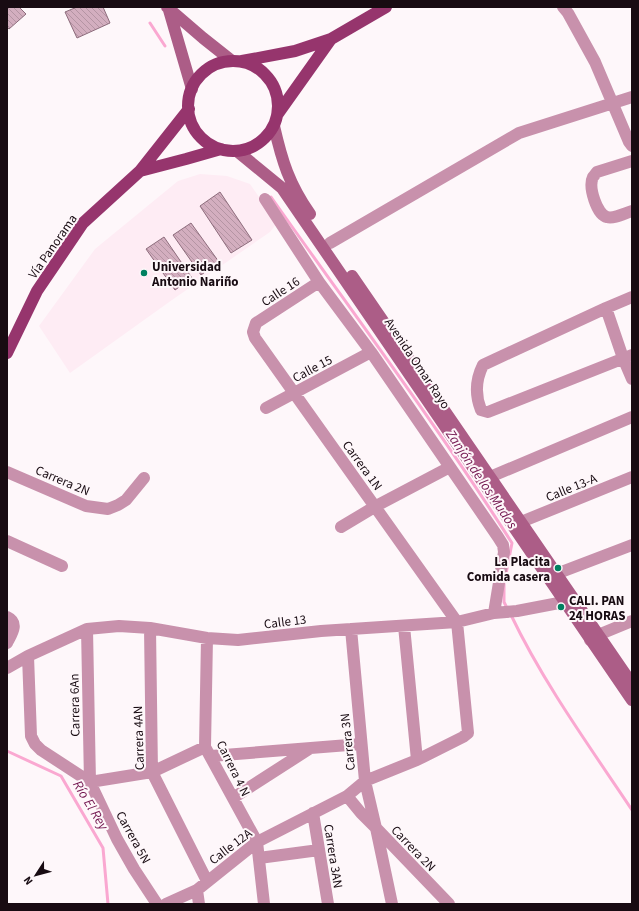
<svg xmlns="http://www.w3.org/2000/svg" width="639" height="911" font-family="'Source Sans 3',sans-serif">
<style>
.built{fill:#feecf4}
.lines{fill:none;stroke-linecap:round;stroke-linejoin:round}
.stream{stroke:#faa8d1;stroke-width:3}
.building{fill:url(#building-back-hatch);stroke:#8d6c7c}
.street{stroke:#c891ac;stroke-width:12}
.secondary{stroke:#ac5d87;stroke-width:12}
.primary{stroke:#96356d;stroke-width:12}
.poi-dot{fill:#008060;stroke:#fef7fa;stroke-width:1.5}
.labels{text-anchor:middle;stroke-width:4;stroke-linejoin:round;paint-order:stroke}
.street-label{font-size:13px;fill:#180b12;stroke:#fef7fa}
.poi-label{font-size:13px;font-weight:bold;fill:#180b12;stroke:#fef7fa;text-anchor:start}
.water-label{font-size:14px;font-style:italic;fill:#731750;stroke:#fef7fa}
</style>
<defs>
<pattern id="building-back-hatch" width="6" height="6" patternUnits="userSpaceOnUse"><rect width="6" height="6" fill="#d3aebf"/><path d="M-1 5l2 2M0 0l6 6M5-1l2 2" fill="none" stroke="#b494a3"/></pattern>
</defs>
<rect width="100%" height="100%" fill="#fef7fa"/>
<!-- built -->
<path class="built" d="M200,174L227,176L250,184L277,223L270,232L172,300L70,373L39,326L95,249L178,181Z"/>
<g class="lines">
<!-- stream -->
<path class="stream" d="M150,23L165,46
M271,197C352,312 437,425 512,543L505,579
M504,584V602L507,608
M511,615C544,684 590,747 632,810
M7,751L61,776L103,848L108,904"/>
</g>
<!-- building -->
<path class="building" d="M7,7H19L26,14L9,29L7,27Z
M77,7H103L110,23L77,38L65,12Z
M220,192L252,240L231,253L200,206Z
M191,223L219,262L201,275L173,235Z
M164,237L192,278L175,290L146,249Z"/>
<g class="lines">
<!-- street -->
<path class="street" d="M563,7L568,13L595,62L629,142L632,146
M632,161L597,172C596,173 594,176 593,177C588,187 597,215 607,217C614,219 625,213 632,211
M265,199L319,282L371,352L498,537L503,545L504,552L494,613
M330,243L519,133L632,97
M319,282L256,323L253,332L255,338L457,622L468,733L463,737L417,760
M632,297L606,308L483,365C476,379 475,395 481,410L488,412L632,355
M606,308L623,358L632,379
M266,408L371,352
M7,472L86,506L108,509L118,505L126,500L144,478
M490,477L632,417
M521,522L632,477
M341,527L376,506L450,467
M7,541L62,566
M556,574L632,545
M7,617C20,623 11,635 7,643
M404,626L417,760L365,781L376,828L449,904
M150,628L152,772L207,881
M87,629L90,782L117,839L134,869L157,904
M207,638L205,747L257,842L264,904
M590,640L598,635L632,621
M28,656L31,736L35,744L41,750L90,782L152,772L205,747
M7,668L28,656L87,629L119,626L150,628L207,638L238,640L321,631L457,622L494,613L517,611L564,602L572,597
M211,756L361,744
M347,796L361,813L376,828L392,904
M233,798L309,749
M313,813L328,904
M259,858L319,850
M197,890L199,904
M166,904L197,890L257,842L347,796L365,781L351,629"/>
<!-- secondary -->
<path class="secondary" d="M167,7L203,38L232,61
M169,10L192,89
M274,126C282,161 289,184 310,214
M237,151L282,188L632,700
M352,276L632,684"/>
<!-- primary -->
<path class="primary" d="M242,61L295,51L331,39L386,7
M188 106a45 45 0 1 1 90 0a45 45 0 1 1-90 0Z
M277,115L331,39
M140,171L186,159L221,149
M7,353L37,291L83,223L140,171L189,109"/>
</g>
<!-- markers -->
<g class="poi-dot">
<circle cx="144" cy="273" r="4"/>
<circle cx="558" cy="568" r="4"/>
<circle cx="561" cy="607" r="4"/>
</g>
<g class="labels">
<!-- street labels -->
<g class="street-label">
<text transform="translate(52 246) rotate(-55)" y="5">Vía Panorama</text>
<text transform="translate(280 291) rotate(-33)" y="5">Calle 16</text>
<text transform="translate(418 363) rotate(56)" y="5">Avenida Omar Rayo</text>
<text transform="translate(312 368) rotate(-28)" y="5">Calle 15</text>
<text transform="translate(363 465) rotate(54)" y="5">Carrera 1N</text>
<text transform="translate(63 480) rotate(23)" y="5">Carrera 2N</text>
<text transform="translate(571 487) rotate(-22)" y="5">Calle 13-A</text>
<text transform="translate(285 621) rotate(-7)" y="5">Calle 13</text>
<text transform="translate(74 705) rotate(-91)" y="5">Carrera 6An</text>
<text transform="translate(138 738) rotate(-92)" y="5">Carrera 4AN</text>
<text transform="translate(347 742) rotate(-96)" y="5">Carrera 3N</text>
<text transform="translate(234 768) rotate(64)" y="5">Carrera 4 N</text>
<text transform="translate(134 837) rotate(61)" y="5">Carrera 5N</text>
<text transform="translate(230 846) rotate(-37)" y="5">Calle 12A</text>
<text transform="translate(414 848) rotate(46)" y="5">Carrera 2N</text>
<text transform="translate(334 856) rotate(81)" y="5">Carrera 3AN</text>
</g>
<!-- poi labels -->
<g class="poi-label">
<text x="152" y="271">Universidad<tspan x="152" dy="15">Antonio Nariño</tspan></text>
<text x="550" y="566" text-anchor="end">La Placita<tspan x="550" dy="15">Comida casera</tspan></text>
<text x="569" y="605">CALI. PAN<tspan x="569" dy="15">24 HORAS</tspan></text>
</g>
<!-- water labels -->
<g class="water-label">
<text transform="translate(482 479) rotate(56)" y="5">Zanjón de los Mudos</text>
<text transform="translate(91 805) rotate(59)" y="5">Río El Rey</text>
</g>
</g>
<!-- border -->
<rect width="639" height="911" fill="none" stroke="#180b12" stroke-width="16"/>
<!-- north arrow -->
<g transform="translate(36 875) rotate(234)" stroke="#fef7fa" stroke-width="3" paint-order="stroke">
<path d="M0-3L7 15L0 10L-7 15Z" fill="#180b12"/>
<text y="-6" font-size="11" font-weight="bold" text-anchor="middle" fill="#180b12">N</text>
</g>
</svg>
